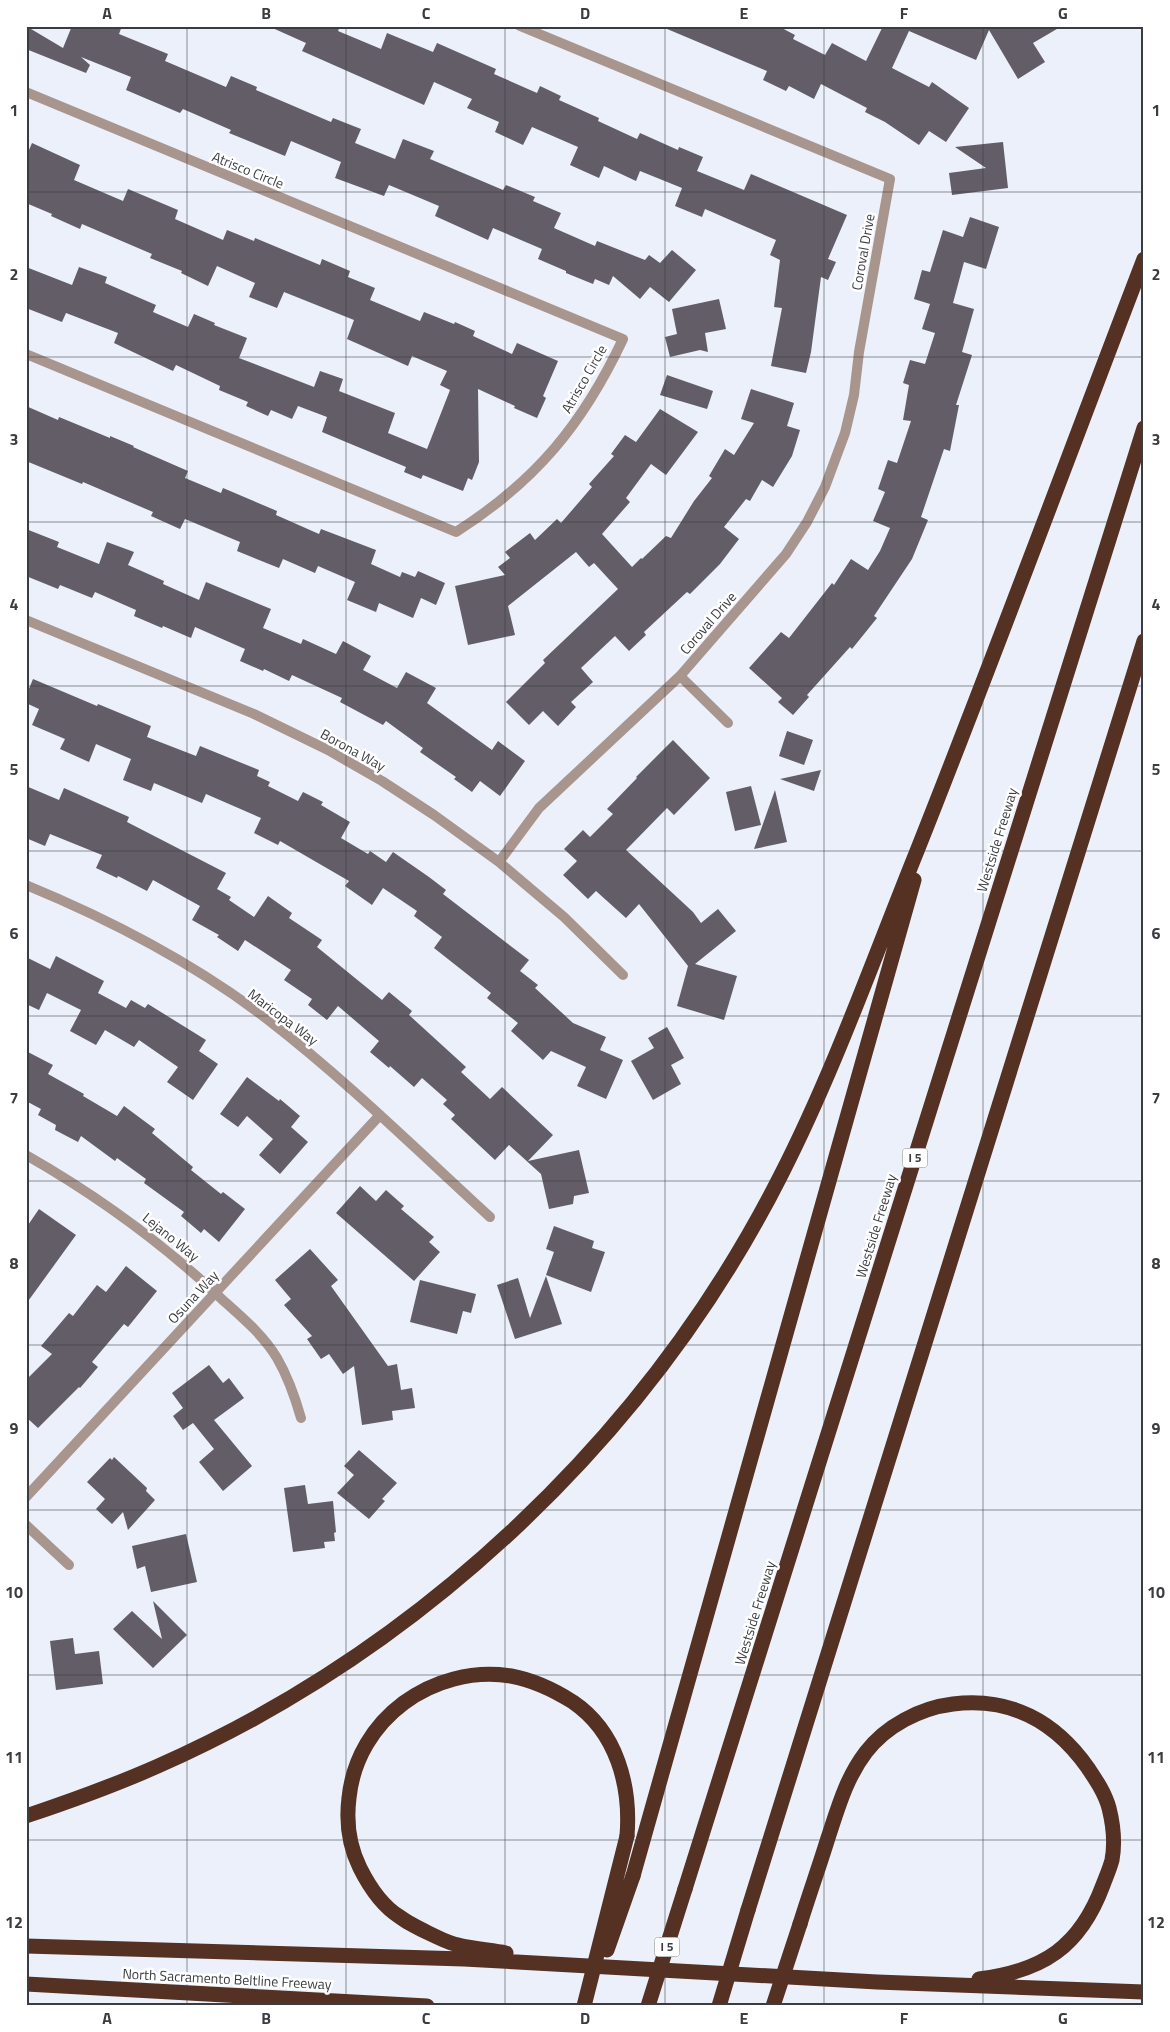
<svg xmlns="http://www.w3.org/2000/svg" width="1170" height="2032" font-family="'Titillium Web',sans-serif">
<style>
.building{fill:#625d66}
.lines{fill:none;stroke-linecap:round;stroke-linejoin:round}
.minor{stroke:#a8958d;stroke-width:10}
.motorway{stroke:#543122;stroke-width:15}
.motorway-bridge{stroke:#543122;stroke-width:15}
.grid{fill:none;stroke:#3a3c40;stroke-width:1;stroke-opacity:0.55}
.labels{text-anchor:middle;stroke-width:5;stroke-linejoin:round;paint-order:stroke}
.shield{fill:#fff;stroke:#757679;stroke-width:1}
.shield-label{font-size:12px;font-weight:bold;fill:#3a3c40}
.street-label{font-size:14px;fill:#3a3c40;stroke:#fff}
.neatline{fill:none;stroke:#3a3c40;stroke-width:2}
.grid-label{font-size:16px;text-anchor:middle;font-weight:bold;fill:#3a3c40}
</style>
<rect width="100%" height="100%" fill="#ebf0fb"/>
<!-- building -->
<path class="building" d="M26,26L63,48L72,26H122L119,34L168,54L165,61L226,87L231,76L257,87L256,90L331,122L333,118L361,129L355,143L395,159L403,139L434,151L430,159L503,190L506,185L535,197L533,201L561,213L554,228L595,246L597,241L645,260L649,255L660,263L672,250L696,270L669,302L650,287L640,299L613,276L609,285L595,279L593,284L566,273V271L538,259L542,249L493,228L488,240L435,216L439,206L389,185L384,196L335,178L341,162L291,141L285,156L229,133L231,130L183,109L180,113L126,90L131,77L81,57L90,65L86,73L26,49Z
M268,26H340L338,31L381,49L387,33L433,52L437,43L496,69L494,74L537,93L540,86L561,96L559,100L599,118L598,121L637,139L640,133L678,150L679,147L703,157L697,171L744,190L751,174L847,215L828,259L836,262L828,280L821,277L811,352L806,373L771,366L782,308L774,307L780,260L770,255L776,240L705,209L702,217L675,206L682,188L640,171L636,181L604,166L599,178L570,165L578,147L532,127L523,145L495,132L499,122L467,108L472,99L434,82L424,105L302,51L306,43Z
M660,26H778L795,35L793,39L825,55L832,43L866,61L883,26H1062L1033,43L1045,62L1018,79L989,30L976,60L909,31L892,68L929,87L932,82L969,108L946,142L929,131L919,145L885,122L865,112L867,108L821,84L814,99L789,86L786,91L763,80L767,71Z
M1003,142L1008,188L952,195L949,173L986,168L955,147Z
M32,143L80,165L74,180L123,201L128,189L178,210L175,219L223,240L227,230L254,241L255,238L320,265L322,259L350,271L348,277L375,288L370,300L420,321L424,312L454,324L455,322L475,331L473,336L512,354L517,343L558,361L543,396L546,398L537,418L514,408L515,406L478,389L479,462L472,480L468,478L463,491L423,475L421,479L404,472L406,467L322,432L327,417L298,406L292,419L271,410L268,416L246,406L248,402L219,390L220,386L176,365L173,371L114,343L118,333L66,313L62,322L26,308V267L72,285L79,267L107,277L105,283L156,305L153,312L188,327L194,314L215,323L214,325L247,338L239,358L314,387L320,371L343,379L339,391L395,413L388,433L427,449L450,390L440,385L447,371L412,356L408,366L347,339L354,320L284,292L277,308L249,297L255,283L217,266L208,286L181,273L182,271L150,258L152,254L82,224L80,229L51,216L52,214L26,203V157Z
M970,217L999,227L986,269L964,262L953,303L974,309L962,352L972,355L956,405H959L950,451L944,449L921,517L928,520L912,559L874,616L877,618L852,649L850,647L807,695L809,697L793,715L778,702L782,698L749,668L781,632L789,638L832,583L834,585L851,559L868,570L880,551L890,528L873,521L885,492L878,489L888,460L897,463L911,421L903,420L909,385L903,383L910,360L925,364L935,333L922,329L930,304L914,299L922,270L930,272L943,230L963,237Z
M719,299L726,329L705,333L708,352L700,350L670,357L665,337L677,334L672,309Z
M667,375L713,391L707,409L660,395Z
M751,389L794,403L787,426L800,430L792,456L773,487L762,480L750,501L746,499L724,527L739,539L720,564L690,594L687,592L644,632L646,635L629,651L615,636L581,668L593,682L571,702L576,707L558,726L543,711L529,725L506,702L545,663L543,660L618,589L594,563L589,567L576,552L508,606L515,635L468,645L455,586L505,575L498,567L510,558L505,552L530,533L535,540L557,519L561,523L592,487L589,484L614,456L611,454L625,435L636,442L660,409L698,432L666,475L651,464L626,498L630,502L602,534L632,567L641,558L642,559L666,536L671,538L694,501L712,478L709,476L725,449L734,455L754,423L741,419Z
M26,406L58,420L59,417L110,438V436L134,446L133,447L188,471L185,478L221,493L223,488L277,511L276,515L319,534L321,529L376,550L371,564L400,577L402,572L415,577L418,571L445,583L436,605L421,598L413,618L379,603L376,612L347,600L355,582L318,566L315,573L283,559L279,568L237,551L240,542L185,519L180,529L151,516L153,512L83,482L82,484L26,461Z
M26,529L59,542L57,547L99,564L107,542L134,552L128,565L164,581L163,584L199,600L206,582L242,597L271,609L263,628L301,644L303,639L336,654L343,641L371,656L363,670L397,688L406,672L436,688L427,703L492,750L498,741L525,761L500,796L480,781L472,792L454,779L456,777L420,752L423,748L386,721L383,725L340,702L342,698L292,675L289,681L264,669L263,671L240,661L245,649L195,627L191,638L163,626L162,628L134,616L136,610L95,592L92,598L60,585L58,589L26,576Z
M33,679L97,706L98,704L151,726L147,737L196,756L200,746L259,770L257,776L270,782L268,786L298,801L303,792L323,802L321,805L350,822L341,838L368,854L370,851L386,862L393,852L429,877L446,890L443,894L529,960L520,971L538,985L535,988L573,1023L606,1037L600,1050L623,1060L606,1099L577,1086L586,1067L551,1051L543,1060L511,1031L518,1023L487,998L491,993L434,948L442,937L414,916L417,911L383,888L372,905L345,886L349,881L280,841L278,845L254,833L261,818L206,794L202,803L154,783L151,791L123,780L131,759L96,744L89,762L60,749L65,739L32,725L39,709L26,703V696Z
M787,731L813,740L804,765L779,756Z
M673,740L710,778L674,815L667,808L626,850L693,912L701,923L718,909L736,931L695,964L737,976L724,1020L677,1006L688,966L639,904L626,918L596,891L588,899L563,875L577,861L564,849L583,830L590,837L613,814L607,809L637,778L636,777Z
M821,770L814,791L780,779Z
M26,786L59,800L64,788L129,817L127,822L226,873L217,889L231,897L229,900L254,917L268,896L292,913L289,918L322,940L317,947L382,1000L389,992L412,1011L409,1015L466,1067L461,1072L490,1099L502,1087L553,1135L528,1161L579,1150L589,1193L574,1196L573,1204L549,1209L541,1174L509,1145L495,1160L451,1119L455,1115L443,1104L447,1100L422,1078L414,1087L390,1066L389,1068L370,1052L379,1041L338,1006L327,1020L308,1005L312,999L284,980L291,970L245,940L238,951L217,937L219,935L192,920L200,906L153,880L147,891L118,876L117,878L96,868L102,855L50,834L45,846L26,838Z
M751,786L761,825L735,831L726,792Z
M775,790L787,842L754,849Z
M56,956L104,981L98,993L126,1008L131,1000L145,1008L148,1004L206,1040L199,1051L218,1064L193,1100L167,1082L178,1067L139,1040L134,1047L105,1030L96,1045L70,1031L81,1010L47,993L39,1010L26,1004V957L50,969Z
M667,1027L684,1058L671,1065L681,1084L653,1100L631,1061L654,1048L648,1038Z
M26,1051L53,1065L48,1074L84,1094L83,1096L117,1116L124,1106L155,1129L152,1133L193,1167L191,1170L221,1194L223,1192L245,1209L219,1242L204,1229L201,1233L181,1216L184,1212L144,1183L146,1179L117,1158L115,1161L81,1136L78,1142L55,1130L56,1125L38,1115L41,1109L26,1101Z
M247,1077L279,1101L280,1099L300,1116L291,1127L308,1142L280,1174L259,1155L273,1139L247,1116L238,1127L220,1114Z
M360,1186L376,1201L386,1190L404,1206L401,1209L434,1237L429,1242L440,1252L414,1281L336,1213Z
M39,1209L76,1235L26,1304V1228Z
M554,1226L594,1241L592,1248L605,1252L591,1292L546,1275L554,1252L546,1249Z
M310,1249L338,1280L331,1286L388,1366L397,1364L401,1390L412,1388L415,1408L392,1411L393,1420L362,1425L354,1366L343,1374L329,1354L321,1359L307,1339L312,1336L284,1305L291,1299L275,1280Z
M126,1266L157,1291L128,1327L124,1324L92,1362L98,1367L80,1388L79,1387L38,1428L26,1417V1380L52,1354L41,1346L69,1313L73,1316L97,1285L106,1292Z
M546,1276L562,1324L515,1339L497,1285L518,1278L530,1318Z
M420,1280L476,1294L471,1313L463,1311L457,1334L410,1322Z
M209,1365L223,1383L229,1378L244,1398L214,1420L252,1466L223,1491L199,1462L214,1449L193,1423L183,1430L173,1416L183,1408L172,1393Z
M359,1450L397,1483L382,1499L385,1501L369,1519L337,1493L354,1475L344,1466Z
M114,1457L147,1488L146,1491L155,1500L128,1530L123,1512L112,1524L96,1509L105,1499L87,1482L110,1458L112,1460Z
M305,1485L308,1504L333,1501L336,1532L334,1533L335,1541L324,1542L325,1548L293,1552L284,1488Z
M186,1534L197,1582L151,1592L145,1566L137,1569L132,1546Z
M153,1601L187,1635L153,1668L113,1629L132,1611L162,1639Z
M73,1638L75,1654L99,1651L103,1684L56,1690L50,1641Z"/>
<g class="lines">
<!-- minor -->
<path class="minor" d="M26,92L623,339C583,424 536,481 456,532L26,354
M26,620L254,714L328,750L382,781L434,815L499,862L564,917L623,975
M680,676L728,723
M499,862L539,808L680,676L786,554L807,522L825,487L845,433L854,395L859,352L890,179L520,26
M26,885C111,920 194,963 267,1019C346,1080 417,1150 490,1217
M26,1155C98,1196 165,1245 225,1302C244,1319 264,1336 277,1358C288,1377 295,1397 301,1418
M26,1497L380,1115
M26,1525L69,1565"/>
<!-- motorway -->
<path class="motorway" d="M26,1816C71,1801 115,1785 158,1766C423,1649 650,1434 781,1175C834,1071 873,960 917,851C995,655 1068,457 1144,259
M633,1876L914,880
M685,1889L1144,428
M748,1910L1144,641
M800,1924C809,1895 819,1867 828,1838C838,1808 846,1778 866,1752C886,1726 920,1708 953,1704C1010,1697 1055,1721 1088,1768C1096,1780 1105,1793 1109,1808C1113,1824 1115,1844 1112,1860C1110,1868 1106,1877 1103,1885C1080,1947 1043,1971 979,1979
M26,1946L464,1959L877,1982L1144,1992
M506,1953C490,1950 474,1949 458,1945C447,1943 409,1924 400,1917C382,1906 369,1886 360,1868C349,1846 346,1822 349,1798C357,1719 433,1664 511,1676C533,1680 554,1690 573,1702C617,1732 631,1786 627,1836
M26,1984L427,2006"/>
<!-- motorway-bridge -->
<path class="motorway-bridge" d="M607,1950L633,1876
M584,2006L627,1836
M648,2006L685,1889
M719,2006L748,1910
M773,2006L800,1924"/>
</g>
<!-- grid -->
<path class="grid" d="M187,26V2006M346,26V2006M505,26V2006M665,26V2006M824,26V2006M983,26V2006M26,192H1144M26,357H1144M26,522H1144M26,686H1144M26,851H1144M26,1016H1144M26,1181H1144M26,1345H1144M26,1510H1144M26,1675H1144M26,1840H1144"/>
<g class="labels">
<!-- shield labels -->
<g class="shield">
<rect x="902.5" y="1148.5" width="25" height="19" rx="4"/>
<rect x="654.5" y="1937.5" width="25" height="19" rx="4"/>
</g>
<g class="shield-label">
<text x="915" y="1162">I 5</text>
<text x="667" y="1951">I 5</text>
</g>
<!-- street labels -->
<g class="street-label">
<text transform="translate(248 170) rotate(22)" y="5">Atrisco Circle</text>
<text transform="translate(863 252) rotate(-80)" y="5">Coroval Drive</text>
<text transform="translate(584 379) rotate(-60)" y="5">Atrisco Circle</text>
<text transform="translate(708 623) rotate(-49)" y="5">Coroval Drive</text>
<text transform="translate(353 750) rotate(29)" y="5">Borona Way</text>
<text transform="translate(997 840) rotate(-73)" y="5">Westside Freeway</text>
<text transform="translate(283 1017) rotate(37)" y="5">Maricopa Way</text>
<text transform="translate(876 1226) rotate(-73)" y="5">Westside Freeway</text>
<text transform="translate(171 1237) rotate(39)" y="5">Lejano Way</text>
<text transform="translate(193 1297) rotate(-47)" y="5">Osuna Way</text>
<text transform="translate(755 1613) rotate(-73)" y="5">Westside Freeway</text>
<text transform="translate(227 1979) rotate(3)" y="5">North Sacramento Beltline Freeway</text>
</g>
</g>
<!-- border -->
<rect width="1170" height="2032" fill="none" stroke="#ffffff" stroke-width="55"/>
<rect x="28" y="28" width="1114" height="1976" class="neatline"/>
<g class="grid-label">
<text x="107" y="19">A</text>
<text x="266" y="19">B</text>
<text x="426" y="19">C</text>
<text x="585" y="19">D</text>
<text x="744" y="19">E</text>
<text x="904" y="19">F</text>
<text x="1063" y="19">G</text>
<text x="14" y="116">1</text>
<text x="1156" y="116">1</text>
<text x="14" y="280">2</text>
<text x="1156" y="280">2</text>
<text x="14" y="445">3</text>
<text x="1156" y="445">3</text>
<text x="14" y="610">4</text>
<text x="1156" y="610">4</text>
<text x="14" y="775">5</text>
<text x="1156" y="775">5</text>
<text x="14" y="939">6</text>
<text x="1156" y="939">6</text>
<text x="14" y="1104">7</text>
<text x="1156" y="1104">7</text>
<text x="14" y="1269">8</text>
<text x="1156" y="1269">8</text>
<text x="14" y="1434">9</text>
<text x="1156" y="1434">9</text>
<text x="14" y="1598">10</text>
<text x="1156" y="1598">10</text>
<text x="14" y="1763">11</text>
<text x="1156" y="1763">11</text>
<text x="14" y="1928">12</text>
<text x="1156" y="1928">12</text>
<text x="107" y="2024">A</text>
<text x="266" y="2024">B</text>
<text x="426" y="2024">C</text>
<text x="585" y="2024">D</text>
<text x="744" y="2024">E</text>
<text x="904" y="2024">F</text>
<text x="1063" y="2024">G</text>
</g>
</svg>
